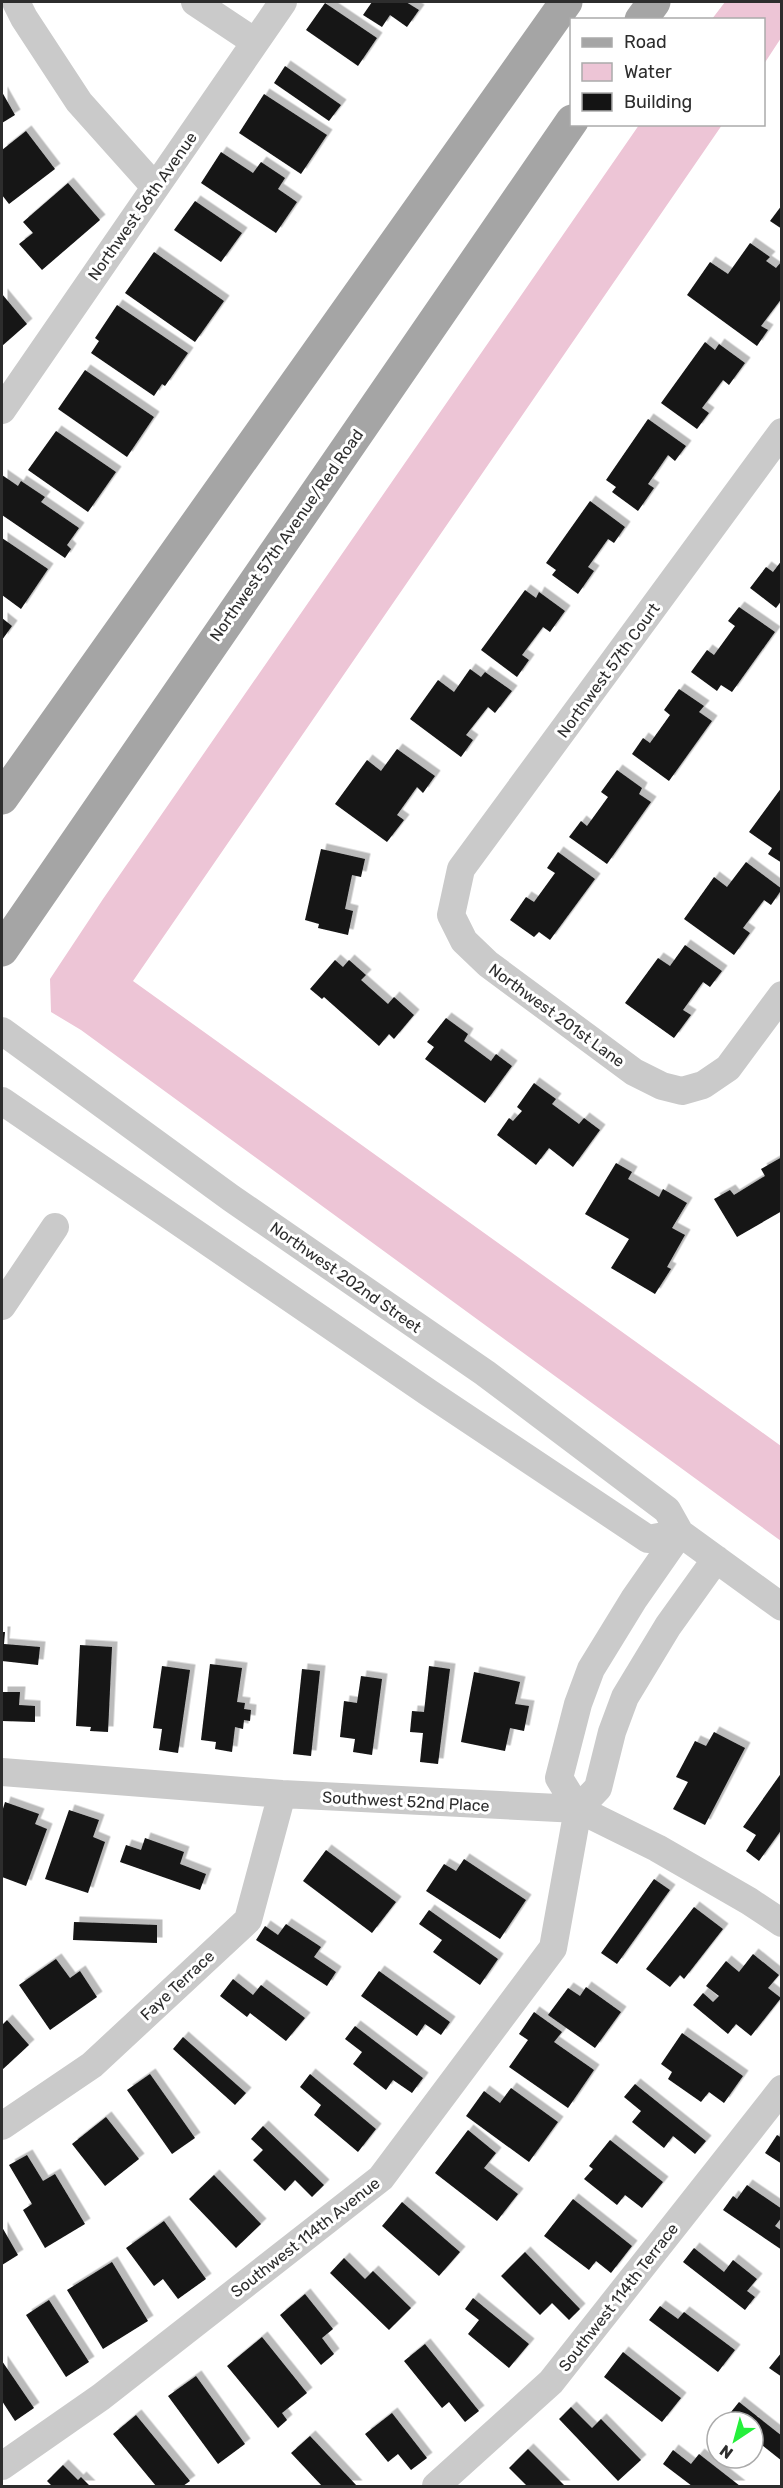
<svg xmlns="http://www.w3.org/2000/svg" width="783" height="2488" font-family="Rubik,sans-serif">
<style>
.water{fill:#edc5d6}
.building{fill:#141414;filter:url(#shadow)}
.lines{fill:none;stroke-linecap:round;stroke-linejoin:round}
.minor{stroke:#cacaca;stroke-width:28}
.major{stroke:#a5a5a5;stroke-width:33}
.labels{text-anchor:middle;stroke-width:6;stroke-linejoin:round;paint-order:stroke}
.street-label{font-size:16px;fill:#2d2d2d;stroke:#fff}
</style>
<defs>
<filter id="shadow"><feDropShadow dx="5.5" dy="-5.5" stdDeviation="0" flood-color="#0004"/></filter>
</defs>
<rect width="100%" height="100%" fill="#fff"/>
<!-- water -->
<path class="water" d="M725,2H781V38L764,64V20L712,19Z
M639,125H722L133,981L781,1446V1541L81,1030L51,1012L50,979L103,899Z"/>
<!-- building -->
<path class="building" d="M372,2H406L419,10L407,27L390,15L382,27L363,15Z
M325,3L377,38L358,66L306,30Z
M285,66L341,105L329,121L274,83Z
M2,92L15,115L2,123Z
M264,94L327,135L301,174L239,133Z
M26,131L55,169L9,204L2,195V150Z
M221,152L253,173L261,162L285,178L278,189L297,202L276,233L201,183Z
M68,183L100,220L42,270L19,244L33,233L23,222Z
M195,201L242,233L221,262L174,230Z
M782,205V229L770,221Z
M750,243L770,257L766,261L776,268L782,261V298L761,326L768,330L757,346L687,295L710,262L728,274Z
M154,252L224,301L195,342L125,293Z
M2,294L27,324L2,346Z
M117,305L188,353L165,386L162,384L154,396L91,353L99,341L95,338Z
M705,342L715,350L719,344L745,363L729,385L723,380L702,408L709,413L697,429L661,403Z
M85,370L154,417L127,457L58,409Z
M648,419L686,446L675,461L668,455L648,484L654,488L638,511L612,492L616,487L606,480Z
M56,431L116,472L88,512L28,470Z
M2,475L18,486L21,481L45,497L41,502L79,528L67,545L71,549L65,558L2,515Z
M590,501L625,527L614,543L608,539L588,567L594,571L578,594L552,575L556,570L546,563Z
M2,538L48,569L21,609L2,595Z
M782,560V600L776,608L750,588L766,567L773,572Z
M525,590L536,598L539,592L565,611L550,632L543,627L522,655L529,660L517,677L481,650Z
M739,607L775,632L732,692L721,685L717,691L691,672L707,650L714,655L735,626L728,621Z
M2,618L12,626L2,640Z
M470,669L481,677L485,672L512,691L495,713L488,707L466,735L473,740L461,757L410,719L438,680L454,692Z
M679,689L704,706L699,712L712,721L669,781L632,754L643,738L650,743L670,715L664,710Z
M397,749L435,776L423,793L417,787L397,815L404,820L387,842L335,804L367,760L381,771Z
M617,770L642,788L639,794L651,802L607,864L569,837L581,821L587,826L608,797L601,792Z
M782,787V863L768,854L772,848L749,832Z
M321,849L365,859L361,877L352,875L345,909L353,911L348,935L318,928L319,924L305,920Z
M558,852L595,879L550,940L539,932L534,937L510,920L526,897L534,902L555,873L547,868Z
M746,862L782,889L771,905L764,900L743,928L750,933L734,955L684,919L714,877L727,887Z
M685,945L722,971L710,987L703,982L683,1010L691,1015L674,1038L625,1003L658,958L670,966Z
M335,960L343,967L349,960L366,975L361,980L388,1004L394,997L414,1015L394,1039L389,1034L379,1046L324,997L322,999L310,989Z
M446,1018L468,1034L464,1041L491,1061L496,1054L512,1066L485,1103L425,1059L434,1047L427,1042Z
M534,1083L556,1099L552,1104L579,1124L584,1118L600,1130L573,1167L549,1148L536,1165L497,1135L509,1118L513,1121L522,1111L517,1107Z
M782,1157V1211L737,1237L714,1199L730,1190L734,1195L765,1176L761,1169Z
M616,1163L632,1172L628,1179L659,1197L663,1189L687,1203L672,1228L685,1235L667,1267L671,1269L655,1294L611,1268L629,1239L585,1214Z
M2,1632H5L4,1644L40,1647L38,1665L2,1661Z
M80,1645L112,1647L108,1732L90,1731L91,1727L76,1726Z
M210,1664L242,1668L237,1702L245,1703L244,1709L251,1710L250,1721L244,1720L243,1729L235,1727L232,1752L215,1749L216,1742L201,1740Z
M162,1666L190,1670L178,1753L159,1750L162,1729L153,1728Z
M429,1666L450,1669L438,1764L420,1762L423,1733L410,1732L412,1711L424,1712Z
M302,1669L320,1671L311,1756L293,1754Z
M474,1672L520,1682L515,1704L529,1706L524,1731L510,1728L505,1751L461,1742Z
M361,1676L382,1679L372,1755L353,1752L355,1739L340,1737L344,1701L357,1703Z
M2,1692H20L19,1705L35,1706V1722L2,1721Z
M714,1732L745,1748L705,1825L673,1809L688,1782L676,1777L695,1741L706,1746Z
M782,1772V1829L759,1861L746,1851L756,1835L743,1827Z
M5,1802L39,1814L35,1824L47,1829L26,1886L2,1877V1812Z
M69,1810L99,1820L93,1837L105,1842L88,1893L45,1879Z
M145,1838L184,1852L180,1864L206,1874L200,1890L120,1862L126,1845L141,1850Z
M326,1850L396,1902L372,1933L303,1881Z
M464,1859L526,1900L500,1939L426,1891L444,1864L456,1871Z
M654,1879L670,1890L617,1964L601,1953Z
M694,1907L723,1929L684,1979L680,1975L670,1987L646,1969Z
M429,1910L498,1959L480,1985L433,1952L442,1940L419,1924Z
M74,1922L157,1925V1943L73,1940Z
M286,1924L321,1947L314,1957L336,1972L327,1986L256,1940L265,1926L278,1935Z
M753,1954L779,1975L768,1988L781,1998L751,2036L736,2024L728,2034L693,2005L703,1993L713,2002L719,1996L706,1986L726,1961L739,1972Z
M56,1959L70,1978L80,1971L97,1997L50,2030L19,1985Z
M379,1971L450,2022L441,2035L425,2024L417,2036L361,1996Z
M233,1979L253,1995L261,1985L305,2018L286,2041L250,2013L247,2017L220,1996Z
M586,1987L621,2012L595,2048L548,2015L568,1988L580,1996Z
M534,2012L562,2032L554,2042L594,2070L568,2108L509,2067L528,2040L519,2034Z
M7,2020L29,2045L2,2070V2025Z
M355,2026L423,2078L412,2093L393,2080L386,2090L353,2064L362,2052L345,2039Z
M682,2033L743,2076L724,2103L709,2092L701,2102L668,2079L672,2072L661,2064Z
M183,2037L246,2093L235,2105L173,2049Z
M150,2074L195,2138L172,2154L127,2090Z
M310,2074L376,2129L358,2152L314,2115L321,2105L300,2087Z
M635,2084L706,2141L695,2154L673,2136L664,2148L632,2122L641,2111L624,2097Z
M511,2088L558,2122L529,2162L466,2116L484,2091L500,2103Z
M106,2117L139,2159L105,2186L72,2144Z
M263,2126L324,2185L312,2197L295,2180L285,2191L253,2160L263,2150L251,2139Z
M468,2130L496,2153L484,2168L518,2194L497,2221L435,2173Z
M777,2135L782,2138V2164L765,2153Z
M610,2140L663,2182L642,2208L625,2195L617,2205L584,2179L593,2169L589,2166Z
M27,2155L43,2181L55,2174L85,2224L45,2248L23,2210L32,2204L9,2165Z
M214,2175L261,2224L236,2248L189,2199Z
M747,2185L782,2209V2217L775,2226L782,2231V2250L723,2210L733,2196L737,2199Z
M573,2199L632,2246L611,2273L596,2261L589,2270L544,2236Z
M402,2202L460,2252L439,2276L382,2226Z
M164,2221L206,2279L178,2299L163,2279L154,2286L126,2248Z
M2,2227L18,2255L2,2265Z
M694,2248L724,2272L733,2260L757,2279L747,2291L755,2297L745,2310L683,2262Z
M525,2252L580,2309L569,2320L552,2303L540,2315L501,2276Z
M344,2258L365,2279L373,2271L411,2308L389,2330L330,2273Z
M112,2262L148,2321L103,2349L67,2290Z
M305,2294L333,2329L322,2338L334,2354L321,2365L280,2315Z
M473,2298L529,2344L509,2368L468,2334L479,2320L465,2309Z
M49,2300L89,2362L66,2377L26,2315Z
M660,2306L678,2319L684,2312L735,2350L718,2372L649,2320Z
M262,2337L307,2393L282,2413L287,2420L278,2428L227,2366Z
M425,2344L479,2411L465,2422L449,2402L442,2408L404,2361Z
M623,2352L681,2398L662,2422L604,2377Z
M782,2352V2377L769,2368Z
M2,2361L34,2408L15,2421L2,2401Z
M196,2376L245,2444L218,2464L168,2396Z
M739,2402L782,2436V2461L753,2438V2422H733L727,2417Z
M571,2407L592,2428L601,2419L641,2460L618,2481L559,2419Z
M392,2413L427,2458L411,2470L398,2454L388,2462L365,2434Z
M136,2415L190,2481L183,2486H156L113,2434Z
M310,2436L357,2486H322L291,2453Z
M528,2449L565,2486H527L509,2468Z
M673,2450L691,2464L699,2454L740,2486H692L663,2464Z
M63,2465L78,2480L81,2477L90,2486H52L47,2481Z"/>
<g class="lines">
<!-- minor -->
<path class="minor" d="M16,2L24,18L79,102L155,187
M195,2L255,42
M2,410L283,2
M782,432L461,869L451,915L464,941L488,964L634,1072L662,1086L682,1091L703,1085L728,1068L782,995
M2,1031L231,1198L485,1373L667,1510L680,1533L782,1607
M2,1101L429,1393L648,1539L680,1533
M2,1306L55,1227
M2,1772L282,1794L578,1809L657,1848L749,1901L782,1923
M578,1809L559,1778L578,1704L591,1669L634,1599L680,1533
M2,2126L92,2065L248,1920L282,1794
M2,2466L101,2397L381,2178L553,1948L578,1809L598,1788L612,1732L625,1697L668,1626L716,1559
M436,2486L551,2382L782,2089"/>
<!-- major -->
<path class="major" d="M641,20L654,2
M2,798L566,2
M2,950L572,121"/>
</g>
<g class="labels">
<!-- street labels -->
<g class="street-label">
<text transform="translate(142 206) rotate(-55)" y="6">Northwest 56th Avenue</text>
<text transform="translate(286 535) rotate(-55)" y="6">Northwest 57th Avenue/Red Road</text>
<text transform="translate(608 670) rotate(-54)" y="6">Northwest 57th Court</text>
<text transform="translate(557 1015) rotate(36)" y="6">Northwest 201st Lane</text>
<text transform="translate(346 1277) rotate(35)" y="6">Northwest 202nd Street</text>
<text transform="translate(406 1801) rotate(3)" y="6">Southwest 52nd Place</text>
<text transform="translate(177 1985) rotate(-43)" y="6">Faye Terrace</text>
<text transform="translate(305 2237) rotate(-38)" y="6">Southwest 114th Avenue</text>
<text transform="translate(618 2297) rotate(-52)" y="6">Southwest 114th Terrace</text>
</g>
</g>
<!-- border -->
<rect width="783" height="2488" fill="none" stroke="#2d2d2d" stroke-width="6"/>
<!-- legend -->
<rect x="570" y="18" width="195" height="108" fill="#ffffff" stroke="#ababab" stroke-width="1.5"/>
<rect x="582" y="38" width="30" height="9" fill="#a5a5a5" stroke="#ababab" stroke-width="1.5"/>
<text x="624" y="48" font-size="18" fill="#2d2d2d">Road</text>
<rect x="582" y="63" width="30" height="18" fill="#edc5d6" stroke="#ababab" stroke-width="1.5"/>
<text x="624" y="78" font-size="18" fill="#2d2d2d">Water</text>
<rect x="582" y="93" width="30" height="18" fill="#141414" stroke="#ababab" stroke-width="1.5"/>
<text x="624" y="108" font-size="18" fill="#2d2d2d">Building</text>
<!-- north arrow -->
<g transform="translate(735 2440) rotate(216)"><circle r="28" fill="#ffffff" stroke="#ababab" stroke-width="1.5"/>
<path d="M0-4.5L10 22L0 15L-10 22Z" fill="#25ef3b"/>
<text y="-9" font-size="16" font-weight="bold" text-anchor="middle" fill="#2d2d2d">N</text>
</g>
</svg>
